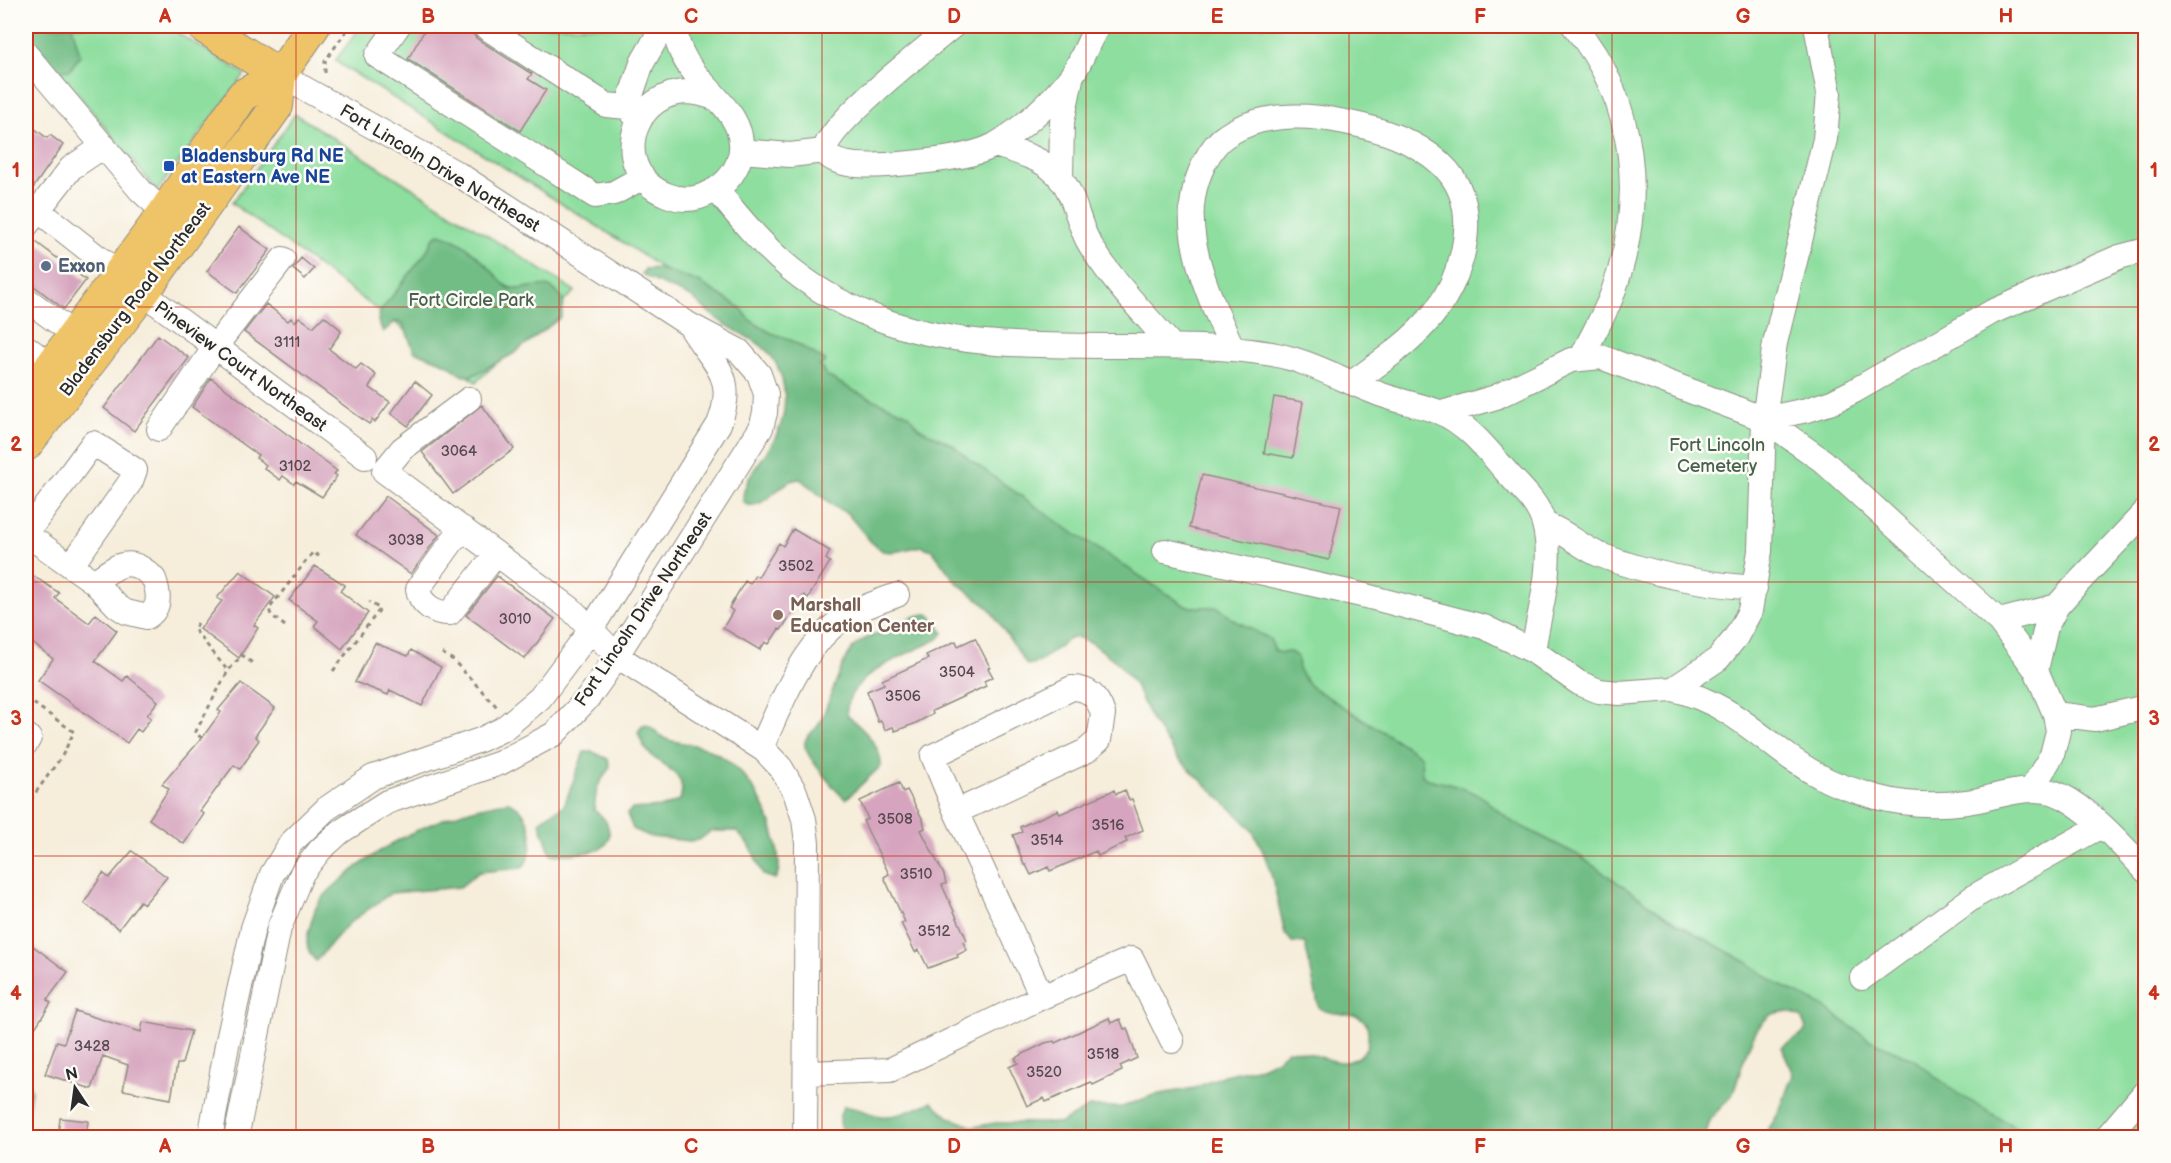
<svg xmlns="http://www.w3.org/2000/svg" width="2171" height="1163" font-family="'Balsamiq Sans',sans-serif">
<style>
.green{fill:#8dde9f;stroke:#5c8465;stroke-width:1.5}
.forest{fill:#72bd86;stroke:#4e7458;stroke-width:1.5}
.building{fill:#d6a4be}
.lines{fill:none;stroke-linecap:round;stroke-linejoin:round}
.minor-casing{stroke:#908c82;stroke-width:26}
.major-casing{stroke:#908c82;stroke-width:34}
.path{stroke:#908c82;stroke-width:3;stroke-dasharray:4.5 4.5;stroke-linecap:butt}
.minor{stroke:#fff;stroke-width:24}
.major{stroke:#efc469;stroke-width:32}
.grid{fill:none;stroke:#c8321e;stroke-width:1.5;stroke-opacity:0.55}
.transit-dot{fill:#1a4fb4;stroke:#fdfcf7;stroke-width:2}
.service-dot{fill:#5c6f8a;stroke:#fdfcf7;stroke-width:2}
.education-dot{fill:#8d6e63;stroke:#fdfcf7;stroke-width:2}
.labels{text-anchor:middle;stroke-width:5;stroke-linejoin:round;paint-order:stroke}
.number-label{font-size:15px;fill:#564950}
.transit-label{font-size:18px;font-weight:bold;fill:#164399;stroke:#fdfcf7;text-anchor:start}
.street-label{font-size:18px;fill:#2b2b2b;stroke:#fdfcf7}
.service-label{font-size:18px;font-weight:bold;fill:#4e5e75;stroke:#fdfcf7;text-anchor:start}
.park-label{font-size:18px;fill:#48614e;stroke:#fdfcf7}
.education-label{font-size:18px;font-weight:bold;fill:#785e54;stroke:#fdfcf7;text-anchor:start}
.neatline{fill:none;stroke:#c8321e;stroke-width:2}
.grid-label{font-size:20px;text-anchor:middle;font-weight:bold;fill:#c8321e}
</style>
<rect width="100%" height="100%" fill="#fdfcf7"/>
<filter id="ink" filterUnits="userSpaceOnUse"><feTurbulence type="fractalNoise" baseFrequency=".0167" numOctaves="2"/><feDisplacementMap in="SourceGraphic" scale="12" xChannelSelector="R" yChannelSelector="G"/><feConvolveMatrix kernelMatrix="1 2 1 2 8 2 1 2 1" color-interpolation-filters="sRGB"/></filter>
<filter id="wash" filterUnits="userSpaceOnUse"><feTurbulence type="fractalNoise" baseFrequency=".008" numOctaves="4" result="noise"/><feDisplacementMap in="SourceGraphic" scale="24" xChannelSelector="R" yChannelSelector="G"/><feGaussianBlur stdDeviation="1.35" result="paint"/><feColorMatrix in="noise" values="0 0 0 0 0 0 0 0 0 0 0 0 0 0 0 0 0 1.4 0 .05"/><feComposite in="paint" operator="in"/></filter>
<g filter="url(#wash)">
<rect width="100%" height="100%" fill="#f6edda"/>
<!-- green -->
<path class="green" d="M42,26H166L245,74L157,191L47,56Z
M361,26H2145V1137H2008L792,388L780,351L744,324L624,243L335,61Z
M295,114L575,291L476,382L232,203Z"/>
<!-- forest -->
<path class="forest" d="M26,26H72L80,55L70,70L58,71L33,41L26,38Z
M439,234C461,239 478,256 493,272C497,276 501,282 506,286C525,298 546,269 564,302L561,317L513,354L472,376H463L447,364L414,351L403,323L395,322L383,332L378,321L380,312L425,254L434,237Z
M658,268L699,282L741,308L751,321L771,333L789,339L826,361L820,366L827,376L858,393L908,414L919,428L953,445L970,460L1069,530L1187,607H1218L1234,620L1270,639L1275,651L1281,653L1290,652L1298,657L1299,671L1310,686L1417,753L1421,757L1422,775L1428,779L1460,787L1479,795L1511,821L1576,854L1681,926L1748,963L1779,985L1821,1005L1870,1040L1913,1059L1958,1094L2032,1137H1760C1780,1121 1783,1097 1793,1075L1782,1047L1802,1035L1806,1029L1801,1017C1757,992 1744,1062 1734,1091C1722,1113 1710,1107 1706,1137H841L840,1115L843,1107C857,1106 867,1114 881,1116C898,1118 917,1107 932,1102L949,1117L973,1127L995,1123H1061L1089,1107H1122L1154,1095L1195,1088L1224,1075L1261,1067L1276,1060L1288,1050C1316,1048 1346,1080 1367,1047C1376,1001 1338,1021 1319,1008L1305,943L1292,942L1285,933C1276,896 1271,857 1249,826L1178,758L1152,721L1135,685L1118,663L1092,643L1077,637L1070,638L1039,662L1027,665L989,608L956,582L932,550L921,546L894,552L883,551L871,542L847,513L835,507L800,479C779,480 767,509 747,505L743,501C742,477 767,457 776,436C791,407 787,365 759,344C745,335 729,328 716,318C707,312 700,303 691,297C674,288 658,285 642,274L645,269Z
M928,614L936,621L943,633L938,639C909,654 843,675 847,715C862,728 882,746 881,766L846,799C839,795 806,756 805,746C803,736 815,732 819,724C830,703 841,658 856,645C865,637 882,632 893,627C904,621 916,614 928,614Z
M643,725C653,725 657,735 666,739C676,743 687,743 698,746C741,758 768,803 776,843C778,855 782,869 775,879L763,875L750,846L736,831H711L699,840L690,841L651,837L633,829L627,814L632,809L664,807L680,800C688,775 668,769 653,757C646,751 640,740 638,732Z
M584,752H593L608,759L610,767L597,787L594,810C602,816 608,821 609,832C612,858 569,853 551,855L540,823L543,818L564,806Z
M508,802C533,809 538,850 522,868L479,872L460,887L391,893L348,924L316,961C304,949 306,939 311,923C313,918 314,911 317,906C321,897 331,889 339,882C384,842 448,810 508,802Z
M26,1075L31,1090L26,1119Z"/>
<g id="blocks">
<!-- building -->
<path class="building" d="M427,26H468L476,38L532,74L528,79L546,90L520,131L408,59Z
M26,122L47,138L50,135L63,145L26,198Z
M239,227L270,250L237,293L207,271Z
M36,242L86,280L64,309L34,286L26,285V255Z
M301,258L314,269L305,279L293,269Z
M266,304L288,321L291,318L295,322L299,317L313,327L324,316L340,329L341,332L329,349L356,369L361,364L376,375L369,387L390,402L375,422L372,420L369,424L244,332Z
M158,335L189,358L134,431L104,408Z
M211,378L337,471L334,474L337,476L322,497L296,481L294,484L283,476L280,480L264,468L266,465L256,458L258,455L192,407Z
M415,381L432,395L408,426L391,413Z
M1274,397L1303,402L1293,458L1264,453Z
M482,405L514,449L453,494L422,452Z
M1202,475L1341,506L1329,560L1189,528Z
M386,496L439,535L411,574L356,535Z
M793,529L830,551L826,559L830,562L808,598L804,595L781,630L779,629L769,644L765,642L760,650L723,628L733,611L729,608L745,581L750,584L755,575L758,577L779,543L783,546Z
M315,566L345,585L340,591L368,613L342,649L314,626L318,621L289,600Z
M26,571L59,593L55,598L89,623L96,614L117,631L95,661L123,681L127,676L158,701L147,715L151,718L141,732L137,729L127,743L38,680L53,659L26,638Z
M240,571L275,597L254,625L258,628L239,658L200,629L222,601L217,598Z
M497,576L555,619L525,659L466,615Z
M975,638L990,667L988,668L993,677L984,681L986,686L932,711L933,714L914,724L895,731L893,727L885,730L881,721L878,722L867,691L884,684L882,680L928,659L926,655L956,641L958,646Z
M375,643L408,656L411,650L441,667L422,706L390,690L388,695L355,682Z
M241,683L275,708L255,736L259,740L249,754L250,755L240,769L234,765L200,811L204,814L184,844L149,819L169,789L162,784L202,738L221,712L218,710Z
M899,783L903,792L907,790L923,820L925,828L921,830L944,875L946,884L942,885L967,940L963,942L967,950L957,955L958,957L928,968L919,950L915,952L901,923L905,922L884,877L889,874L863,821L868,819L860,801Z
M1114,790L1116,794L1125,790L1129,800L1132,799L1143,830L1125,838L1127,842L1098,856L1096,851L1050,871L1048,867L1031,875L1026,865H1024L1013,835L1022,832L1020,827L1058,810L1060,814Z
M132,851L167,877L144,904L140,901L119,929L84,903L103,873L109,878Z
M33,946L68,972L47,1000L51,1003L26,1042V957Z
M75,1011L141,1032L143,1022L191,1031L182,1064H177L171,1099L123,1090L128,1065L103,1056L92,1089L45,1074L57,1041L64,1043Z
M1109,1018L1111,1023L1120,1019L1124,1029L1127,1028L1137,1058L1120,1066L1122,1071L1093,1085L1091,1082L1046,1102L1044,1098L1027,1106L1009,1067L1018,1063L1015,1058L1045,1043L1054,1041L1055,1043Z
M60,1118L88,1121L86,1137H58Z"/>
</g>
</g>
<g filter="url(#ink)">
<use href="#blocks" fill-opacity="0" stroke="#908c82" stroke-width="1.5"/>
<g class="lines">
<defs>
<path id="minor" d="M398,26L377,56L595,196L614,193L643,177
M484,26L606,105L627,107
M675,26C677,82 745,101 741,150C739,169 727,184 711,192C697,200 682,201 667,195C600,169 639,67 714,98
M953,26C925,49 831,121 824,151C835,168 869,166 888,165C918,162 969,159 995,145C1021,130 1052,101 1070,78C1082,62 1087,42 1098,26
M1574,26C1638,103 1646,203 1612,295C1604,316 1591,337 1582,357
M26,54L141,191L175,222
M638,119L627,107L642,63L663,26
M995,145C1017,152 1040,157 1057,174C1074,191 1077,221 1088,241C1111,281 1143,312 1172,346
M741,151L790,155L824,151
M1061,180L1062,122L1071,79
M716,189C769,255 806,293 888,322C1005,363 1149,334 1272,354C1311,361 1345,382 1382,395C1401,402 1421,405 1439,412C1465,422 1486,448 1503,468C1518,486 1538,501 1544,524C1555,564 1539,611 1533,651
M38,210L143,293L365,457
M26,226L71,168L104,146
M26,299L74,334
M26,347L51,366
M1233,349C1213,307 1185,246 1193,198C1196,177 1209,146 1227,135C1262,112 1306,114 1345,122C1379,129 1413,139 1440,163C1485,203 1465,275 1432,316C1410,343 1381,362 1353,382
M469,399L402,449L384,471L571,609L617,656L764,750L781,768L795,792L804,819L807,843L805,1138
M1442,413L1496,397L1571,360L1601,357L1764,419L1807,410L1832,402L1854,391L1992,312L2119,257L2146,250
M1764,419L1823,461L1999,621L2036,670
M159,429L215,347L283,259
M1544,524C1566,531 1580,547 1600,555C1650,574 1702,584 1755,588
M462,528L418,589C420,604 435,614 450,613L496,554
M26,534L93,443L135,470L131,481L71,566
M26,534L94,582L117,606L126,612L147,617C161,608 159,593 154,579C131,554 117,565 94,582
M1165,551L1366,596L1484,627L1533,651L1579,683L1599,691L1619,693L1673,689L1718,659L1736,637L1750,611L1760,551L1764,419L1775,343L1825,139L1829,93L1816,26
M1999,621L2057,606
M1673,689C1743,707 1766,749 1825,779C1840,787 1860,792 1876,797C1905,805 1937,806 1967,802C1994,798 2024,785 2052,792C2084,802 2123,846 2146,871
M2055,714L2095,719L2146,707
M26,735L29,738L26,743
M761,748C780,707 797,659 831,628C849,612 874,603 897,595
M2031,790L2052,755L2058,731L2055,714L2036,670L2046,627L2057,606L2074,587L2146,511
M1862,978L1975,896L2101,826
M1042,997L1132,959L1172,1041
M806,1073L890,1070L1042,997L956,812L933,756L1072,688C1090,688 1098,698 1103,714L1099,740L1086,751L956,812
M210,1138L227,1045L253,928L272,874L291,843L326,809L373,777L480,740L503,729L540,698L590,631L719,424C738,375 713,365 690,326
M236,1138L279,928L302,873L320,850L340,832L387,802L500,763L554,734L588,698L603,677L761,428L765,413L766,394L759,374L739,351L688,324L458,174L280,75
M2106,1138L2146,1091"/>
<path id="major" d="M202,26L280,75
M26,400L164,213L243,95L280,75L314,26
M26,445L143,293L277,106L280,75"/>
</defs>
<!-- minor casing -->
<use href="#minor" class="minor-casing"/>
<!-- major casing -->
<use href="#major" class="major-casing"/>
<!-- path -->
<path class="path" d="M325,73V61L350,26
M198,623L194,629L228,671
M285,626L271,615L269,609L313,552L320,557
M442,653L453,660L498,708
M333,671L380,609L369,602
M26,698L74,732L62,756L26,806
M202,738L195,733L228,671L242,655L255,665"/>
<!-- minor -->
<use href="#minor" class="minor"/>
<!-- major -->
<use href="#major" class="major"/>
</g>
</g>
<!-- grid -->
<path class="grid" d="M296,26V1138M559,26V1138M822,26V1138M1086,26V1138M1349,26V1138M1612,26V1138M1875,26V1138M26,307H2146M26,582H2146M26,856H2146"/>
<!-- markers -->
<rect class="transit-dot" x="163" y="160" width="12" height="12" rx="3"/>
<circle class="service-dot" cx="46" cy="266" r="6"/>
<circle class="education-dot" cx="778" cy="615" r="6"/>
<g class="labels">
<!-- number labels -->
<g class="number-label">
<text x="287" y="347">3111</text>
<text x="459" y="456">3064</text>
<text x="295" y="471">3102</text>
<text x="406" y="545">3038</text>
<text x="796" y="571">3502</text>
<text x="515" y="624">3010</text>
<text x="957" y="677">3504</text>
<text x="903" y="701">3506</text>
<text x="895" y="824">3508</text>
<text x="1108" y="830">3516</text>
<text x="1047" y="845">3514</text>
<text x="916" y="879">3510</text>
<text x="934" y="936">3512</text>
<text x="92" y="1051">3428</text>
<text x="1103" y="1059">3518</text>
<text x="1044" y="1077">3520</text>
</g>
<!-- transit labels -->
<g class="transit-label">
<text x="181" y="162">Bladensburg Rd NE<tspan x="181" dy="21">at Eastern Ave NE</tspan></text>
</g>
<!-- street labels -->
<g class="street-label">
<text transform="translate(440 168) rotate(31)" y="6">Fort Lincoln Drive Northeast</text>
<text transform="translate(135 299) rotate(-53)" y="6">Bladensburg Road Northeast</text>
<text transform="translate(241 366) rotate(36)" y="6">Pineview Court Northeast</text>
<text transform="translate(643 609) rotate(-56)" y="6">Fort Lincoln Drive Northeast</text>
</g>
<!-- service labels -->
<g class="service-label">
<text x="58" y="272">Exxon</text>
</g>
<!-- park labels -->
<g class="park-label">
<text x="471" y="306">Fort Circle Park</text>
<text x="1717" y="451">Fort Lincoln<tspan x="1717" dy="21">Cemetery</tspan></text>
</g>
<!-- education labels -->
<g class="education-label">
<text x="790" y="611">Marshall<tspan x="790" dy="21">Education Center</tspan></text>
</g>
</g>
<!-- margin -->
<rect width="2171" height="1163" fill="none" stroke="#fdfcf7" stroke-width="66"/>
<!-- north arrow -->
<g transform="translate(75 1088) rotate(347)" stroke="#fdfcf7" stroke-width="4.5" paint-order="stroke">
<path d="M0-4.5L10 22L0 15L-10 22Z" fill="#2b2b2b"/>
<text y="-9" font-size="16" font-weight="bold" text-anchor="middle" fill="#2b2b2b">N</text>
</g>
<rect x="33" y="33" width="2105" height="1097" class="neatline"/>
<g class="grid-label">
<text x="165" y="23">A</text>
<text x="428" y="23">B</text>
<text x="691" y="23">C</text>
<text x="954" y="23">D</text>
<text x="1217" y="23">E</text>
<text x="1480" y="23">F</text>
<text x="1743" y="23">G</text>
<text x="2006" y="23">H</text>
<text x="16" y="177">1</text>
<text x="2154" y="177">1</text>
<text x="16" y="451">2</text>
<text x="2154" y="451">2</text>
<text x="16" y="725">3</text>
<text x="2154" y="725">3</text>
<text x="16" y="1000">4</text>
<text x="2154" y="1000">4</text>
<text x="165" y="1153">A</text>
<text x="428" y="1153">B</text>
<text x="691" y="1153">C</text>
<text x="954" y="1153">D</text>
<text x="1217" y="1153">E</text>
<text x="1480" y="1153">F</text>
<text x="1743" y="1153">G</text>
<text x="2006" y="1153">H</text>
</g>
</svg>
